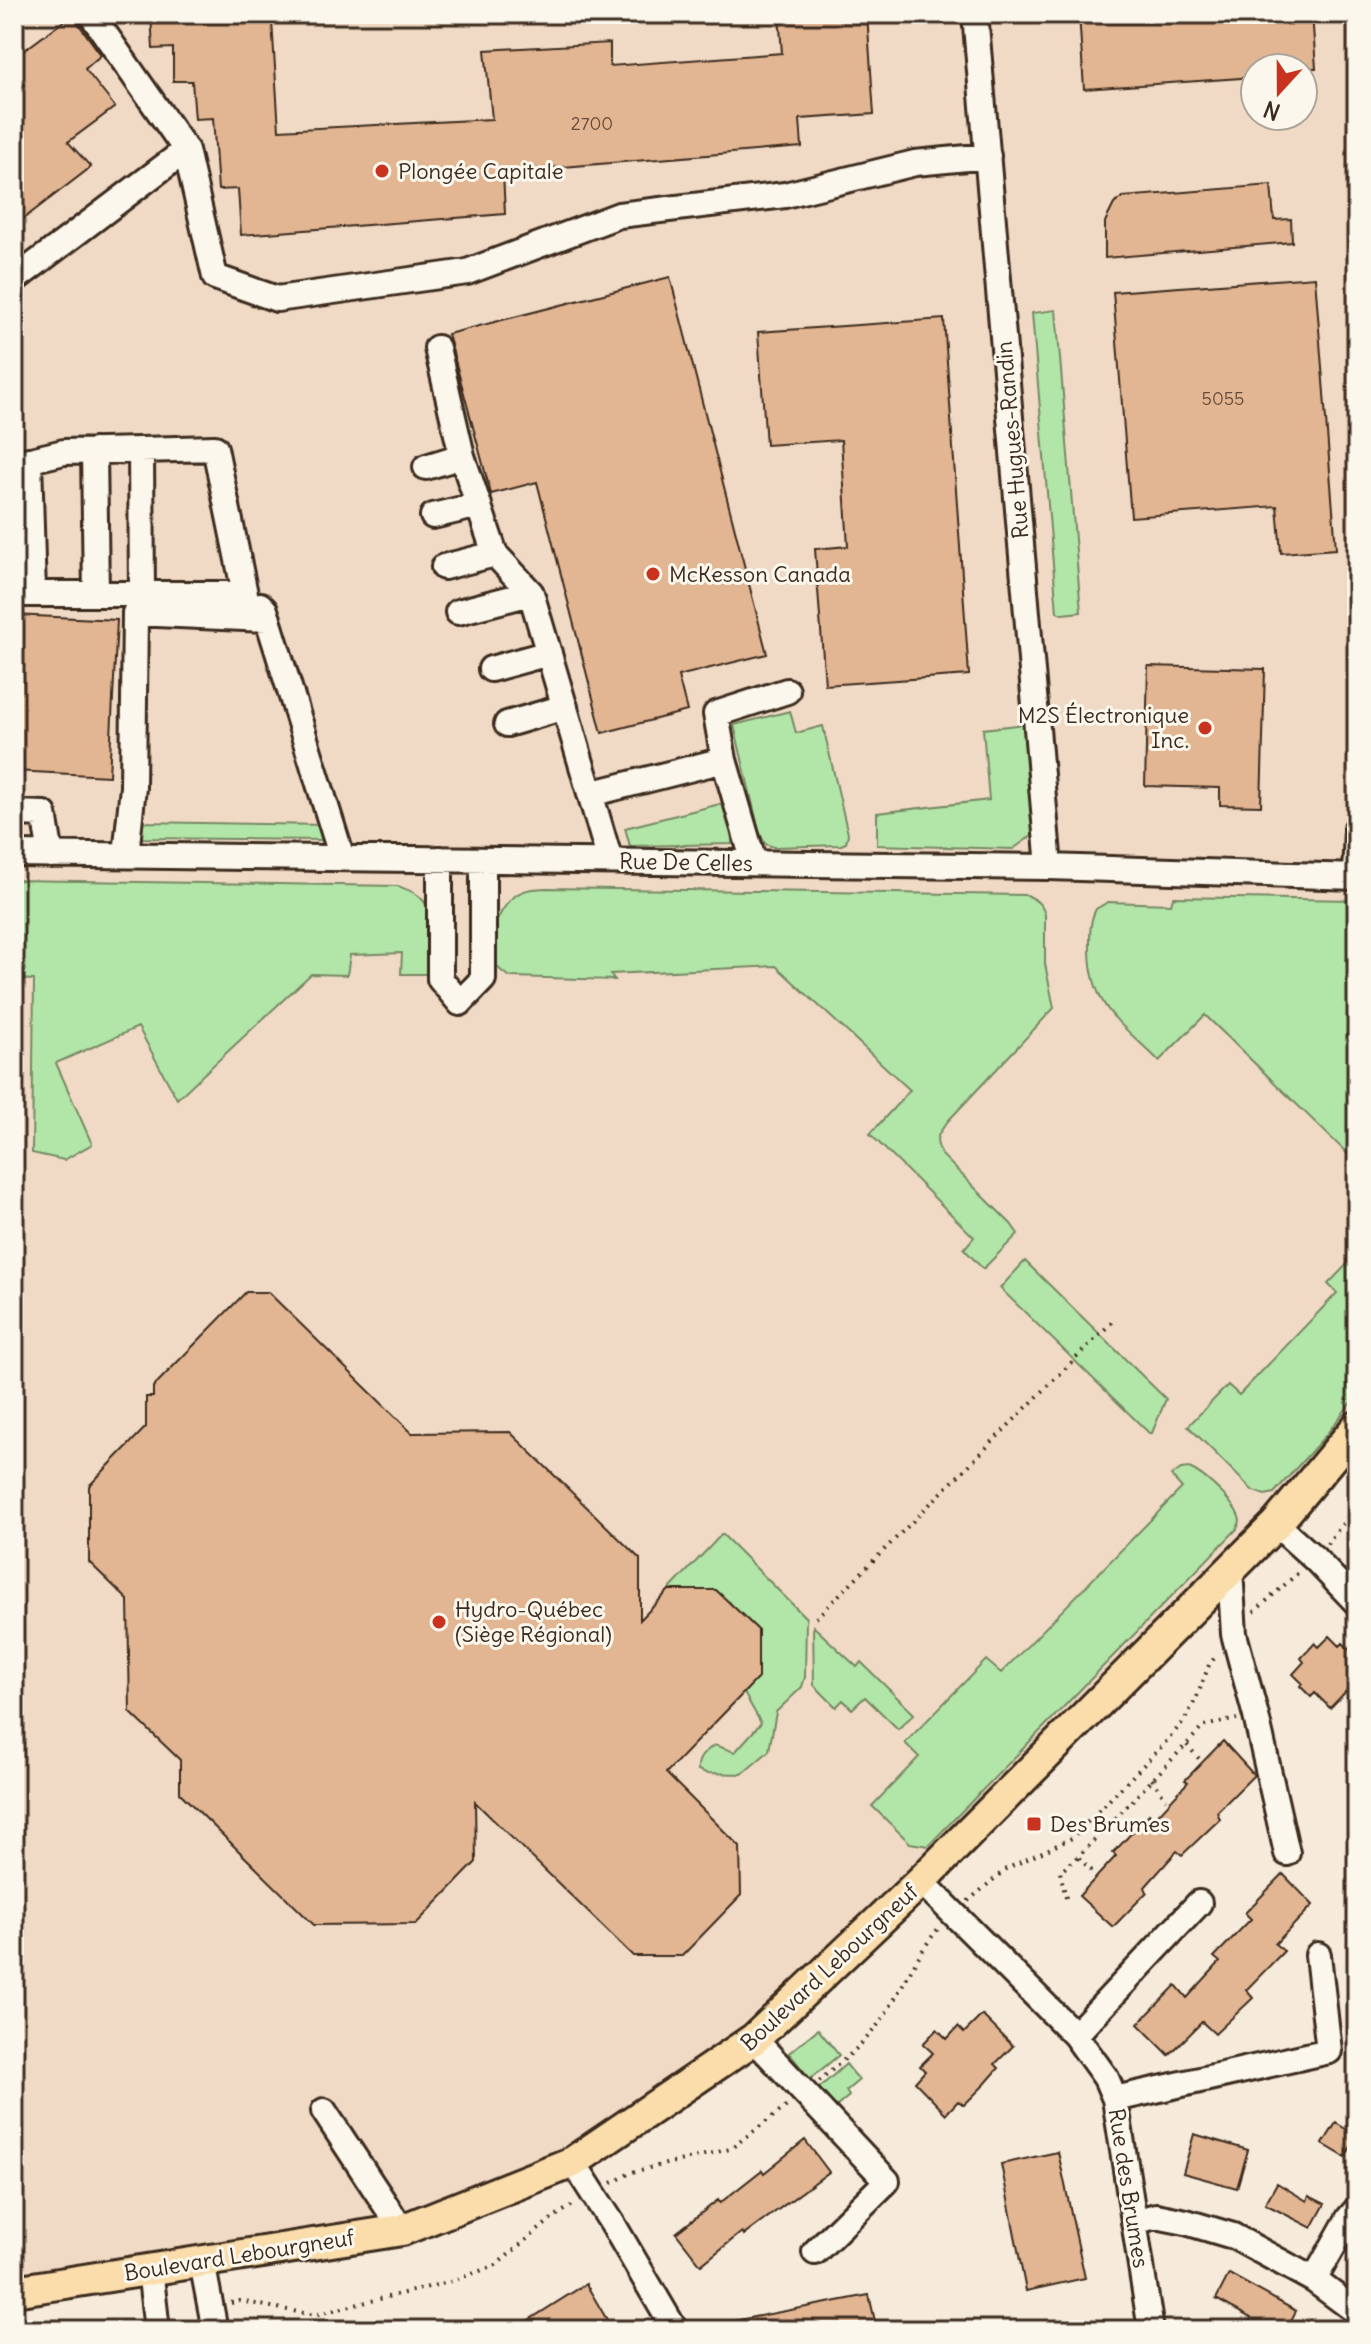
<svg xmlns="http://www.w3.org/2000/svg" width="1371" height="2344" font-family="Delius,sans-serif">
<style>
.built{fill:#f0dac5;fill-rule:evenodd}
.green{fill:#b2e6a8;stroke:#768863;stroke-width:2}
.building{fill:#e3b693;stroke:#3b2a1e;stroke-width:2}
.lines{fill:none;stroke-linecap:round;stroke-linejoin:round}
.minor-casing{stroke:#3b2a1e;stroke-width:30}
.major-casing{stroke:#3b2a1e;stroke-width:36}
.path{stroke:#3b2a1e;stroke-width:4;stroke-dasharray:2 6;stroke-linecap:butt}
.minor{stroke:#fbf7ec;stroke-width:24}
.major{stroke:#faddab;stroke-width:30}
.poi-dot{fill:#c8321e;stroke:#fbf7ec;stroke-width:3}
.labels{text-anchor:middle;stroke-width:6;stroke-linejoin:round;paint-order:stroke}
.number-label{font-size:18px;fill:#654d3b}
.poi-label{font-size:22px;fill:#3b2a1e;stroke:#fbf7ec;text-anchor:start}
.street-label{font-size:22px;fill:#3b2a1e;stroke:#fbf7ec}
</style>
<rect width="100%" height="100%" fill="#f6eada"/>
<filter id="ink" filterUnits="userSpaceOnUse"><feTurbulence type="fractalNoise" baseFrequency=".0125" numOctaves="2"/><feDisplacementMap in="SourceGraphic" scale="16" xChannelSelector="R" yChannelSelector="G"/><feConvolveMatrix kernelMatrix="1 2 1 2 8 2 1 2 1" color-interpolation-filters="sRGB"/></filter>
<g filter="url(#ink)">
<!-- built -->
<path class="built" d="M14,14H1357V1427L754,2039L573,2162L402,2230L14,2291ZM1255,68H1303V116H1255Z"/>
<!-- green -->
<path class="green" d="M1056,310L1081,612L1062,614L1057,612L1032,313Z
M790,711L796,733L823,726L848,834L846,843L841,845L774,847L765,844L759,831L734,725Z
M1025,724L1034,821L1033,835L1013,849L877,845V813L989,800L983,729Z
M724,803L732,832V844L630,846L625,828Z
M139,822L327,825L328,840L138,838Z
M14,880L398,886C408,890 419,893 425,903C436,920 431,955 428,974H401L402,953L350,955L347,975L311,974L177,1099L138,1027L56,1063L92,1144L64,1160L32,1153L34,980L14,979Z
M545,888L1027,895C1036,899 1042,904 1045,914V964L1054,1008L948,1121C937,1136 933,1138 942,1155L1011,1224L1018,1234L983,1269L964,1249L974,1237L870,1134L910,1090L776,966L610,974L615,980L511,977C478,964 492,914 515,896C523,889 534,889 545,888Z
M1173,897L1357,900V1163L1205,1015L1159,1061C1122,1023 1092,1010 1090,952C1090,937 1089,922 1096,909L1108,902L1171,904Z
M1357,1254V1395L1325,1436L1274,1493L1265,1495L1253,1491L1188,1426L1228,1385L1239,1395L1337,1293L1328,1284Z
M1025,1261L1166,1399L1152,1433H1149L1000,1288Z
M1189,1468C1204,1474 1238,1505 1240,1521L1237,1529L928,1846L910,1843L872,1806L919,1757L905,1743L986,1660L1001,1673L1182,1488L1171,1476L1181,1469Z
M722,1534L806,1618L805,1677L802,1687L776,1712L769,1751L742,1774L706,1773L698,1770C697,1758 704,1753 714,1745L735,1752L761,1723L744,1693L758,1676V1630L716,1590H669Z
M813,1626L857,1667L861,1662L914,1714L898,1729L865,1697L852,1709L843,1700L836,1707L814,1685Z
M818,2029L839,2055L810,2079L789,2053Z
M846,2064L859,2080L846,2091L849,2096L836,2107L819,2088Z"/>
<!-- building -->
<path class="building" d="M151,14H246L247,22L272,21L279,130L492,119L485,50L610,43V66L782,53L779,14H867L874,114L800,119L802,147L503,172L505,214L241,235L238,189L218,190L213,118L195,119L192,81H173V48L153,49Z
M1079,14H1312L1316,68H1255V77L1084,89Z
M72,15L101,55L85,69L115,107L68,142L91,167L14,226V58Z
M1271,185L1274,220L1291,219L1292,242L1105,258V222L1114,204L1123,197Z
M670,277L767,654L678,676L687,711L602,733L537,482L491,494L448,334Z
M1315,277L1336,549L1281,553L1277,506L1131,517L1113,292Z
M944,319L969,675L825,685L815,549L848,546L841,440L766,445L758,332Z
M14,615L117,620L109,776L14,771Z
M1148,666L1265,669L1261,806L1220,805V788L1145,786Z
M246,1292H268L412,1433L510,1432L640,1559V1620L669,1590H716L758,1630V1678L666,1773L740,1847L741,1895L682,1956H633L475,1802L476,1862L416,1924L314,1925L180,1793V1760L130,1712L128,1600L89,1562V1486L146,1427V1397H153V1387Z
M1330,1636L1340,1646L1343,1643L1354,1654L1350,1658L1357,1665V1680L1330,1708L1315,1693L1311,1697L1300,1686L1302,1683L1293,1674L1304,1662L1301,1658L1315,1643L1319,1647Z
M1223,1741L1254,1775L1217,1812L1220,1819L1182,1855L1177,1851L1145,1887L1147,1892L1113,1927L1079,1896L1116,1856L1113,1853L1149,1814L1153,1820L1188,1782L1185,1780Z
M1283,1874L1313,1905L1275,1944L1284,1951L1246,1990L1253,1998L1215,2034L1202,2022L1169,2055L1138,2024L1176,1985L1187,1998L1220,1962L1214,1957L1251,1919L1245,1913Z
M982,2015L1013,2046L995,2064L999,2068L985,2084L964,2105L958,2101L946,2114L915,2082L925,2071L920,2066L933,2053L923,2044L937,2029L947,2039L958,2027L964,2033Z
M1336,2123L1357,2136L1345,2157L1323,2144Z
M1194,2134L1248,2150L1237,2188L1183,2173Z
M805,2140L829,2172L744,2235L742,2232L701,2265L676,2233L718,2200L720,2203L762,2170L764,2173Z
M1058,2152L1085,2278L1026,2291L1001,2164Z
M1277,2183L1307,2201L1309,2196L1325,2204L1312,2228L1265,2204Z
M1229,2274L1296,2311L1286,2330H1265L1249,2321L1251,2318L1216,2299Z
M586,2284L613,2330H513Z
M869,2295L877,2330H728V2322Z"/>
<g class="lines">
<defs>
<path id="minor" d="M975,14L1049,867
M186,150L215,277L277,299L467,272L619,215L785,195L915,163L988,156
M14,280L186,150L91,14
M437,348L462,456
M141,450L142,594
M94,451L96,594
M29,460L33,594
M14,464L64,452L215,448L245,594H14
M426,467L462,456L495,554L531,593L610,861
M433,516L479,505
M444,567L495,554
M260,605L265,610L342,858
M458,612L531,593
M491,669L549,653
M507,724L565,707
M724,760L754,863
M590,794L724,760L716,714L787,691
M14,813L44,814L51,855
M14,854L1049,867L1357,877
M126,855L133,787L135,613L268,619
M440,859V979L460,1003L483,979V860
M1355,876L1357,828
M1276,1524L1315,1559L1357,1603
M1230,1570L1234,1634L1256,1716L1287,1853
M921,1881L1075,2035L1106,2078L1115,2099L1151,2330
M1075,2035L1199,1903
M754,2039L887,2181L815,2252
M1115,2099L1329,2051L1318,1955
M324,2111L402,2230
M573,2162L614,2226L675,2330
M1134,2222L1156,2216L1186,2222L1233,2236L1314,2280L1357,2312
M202,2262L215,2330
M150,2269L157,2330
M1314,2280L1349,2218L1357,2209"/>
<path id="major" d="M14,2291L402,2230L573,2162L754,2039L921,1881L1276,1524L1357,1427"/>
</defs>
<!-- minor casing -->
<use href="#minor" class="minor-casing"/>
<!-- major casing -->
<use href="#major" class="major-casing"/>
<!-- path -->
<path class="path" d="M1327,1544L1351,1513L1357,1511
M1254,1612L1298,1573
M816,1618L1115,1319
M1187,1745L1201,1761
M1152,1779L1166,1799
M1112,1820L1127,1830
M1079,1858L1094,1873
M1066,1898L1060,1872L1078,1857L1204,1726L1237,1719
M968,1901L1006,1869L1072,1838L1163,1745L1184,1721L1197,1697L1209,1665L1217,1655
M819,2081C841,2062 865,2044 882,2019C902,1990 915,1957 938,1929
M612,2183L632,2172L730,2149L787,2106
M231,2303L240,2301L314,2315L453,2281L496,2265L554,2217L576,2203
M105,2330L135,2321"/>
<!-- minor -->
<use href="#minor" class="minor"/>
<!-- major -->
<use href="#major" class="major"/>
</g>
</g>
<!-- markers -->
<g class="poi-dot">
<circle cx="382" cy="171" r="8"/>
<circle cx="653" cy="574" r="8"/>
<circle cx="1205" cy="728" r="8"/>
<circle cx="439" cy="1622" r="8"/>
<rect x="1026" y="1816" width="16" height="16" rx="4"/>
</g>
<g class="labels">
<!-- number labels -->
<g class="number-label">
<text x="592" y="130">2700</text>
<text x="1223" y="405">5055</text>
</g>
<!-- poi labels -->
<g class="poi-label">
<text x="398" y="179">Plongée Capitale</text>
<text x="669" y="582">McKesson Canada</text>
<text x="1189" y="723" text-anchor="end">M2S Électronique<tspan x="1189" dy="25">Inc.</tspan></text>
<text x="455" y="1617">Hydro-Québec<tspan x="455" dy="25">(Siège Régional)</tspan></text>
<text x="1050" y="1832">Des Brumes</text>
</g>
<!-- street labels -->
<g class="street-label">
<text transform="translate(1012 440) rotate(-95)" y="8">Rue Hugues-Randin</text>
<text transform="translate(686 862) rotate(1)" y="8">Rue De Celles</text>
<text transform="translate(829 1967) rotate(-43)" y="8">Boulevard Lebourgneuf</text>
<text transform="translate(1129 2188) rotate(81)" y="8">Rue des Brumes</text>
<text transform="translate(239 2255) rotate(-9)" y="8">Boulevard Lebourgneuf</text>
</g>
</g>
<!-- margin -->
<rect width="1371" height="2344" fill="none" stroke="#fbf7ec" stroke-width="48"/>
<rect x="24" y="24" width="1323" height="2296" fill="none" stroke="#3b2a1e" stroke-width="3" filter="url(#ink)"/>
<!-- north arrow -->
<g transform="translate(1279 92) rotate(201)"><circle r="38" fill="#fbf7ec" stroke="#aea59a" stroke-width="2"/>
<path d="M0-6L14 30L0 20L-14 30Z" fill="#c8321e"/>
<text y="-12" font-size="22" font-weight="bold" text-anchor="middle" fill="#3b2a1e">N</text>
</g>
</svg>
